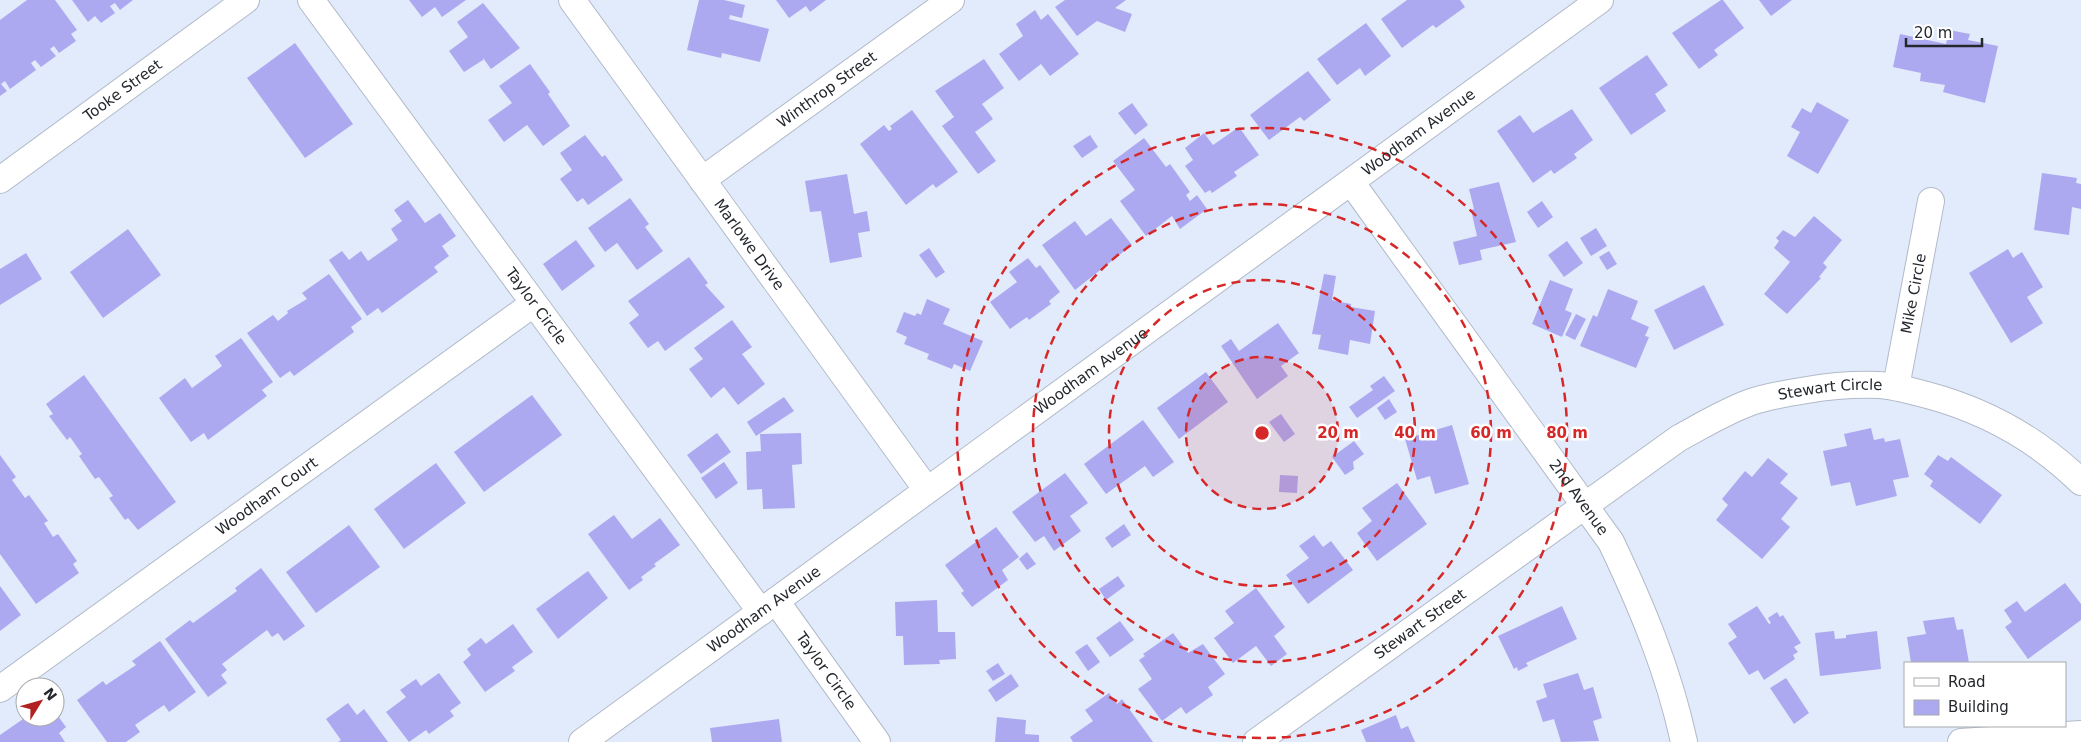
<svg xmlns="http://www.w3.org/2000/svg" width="2081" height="742" font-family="'DejaVu Sans',sans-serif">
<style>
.building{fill:#ada9f1}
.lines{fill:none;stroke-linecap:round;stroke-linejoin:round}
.street-casing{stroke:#b1bac9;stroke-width:28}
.street{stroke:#fff;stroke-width:26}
.ring{fill:none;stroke:#d62828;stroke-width:2.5;stroke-dasharray:9 6}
.labels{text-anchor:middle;stroke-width:5;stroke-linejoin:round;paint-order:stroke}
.street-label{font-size:15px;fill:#24282d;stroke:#fff}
.centre{fill:#d62828;stroke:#fff;stroke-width:2.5}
.ring-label{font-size:15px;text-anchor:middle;font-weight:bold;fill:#d62828;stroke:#fff;stroke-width:5;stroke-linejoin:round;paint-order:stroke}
</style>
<rect width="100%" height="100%" fill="#e2ebfb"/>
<!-- building -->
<path class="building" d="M27,0H55L77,30L71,34L76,41L59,53L54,46L50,49L56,56L41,67L35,60L31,63L36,70L10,89L5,81L1,84L7,91L0,96V20Z
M72,0H133L120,10L115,3L110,6L115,13L101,23L95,16L88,22Z
M409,0H466L442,17L435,7L422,17Z
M699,0H724L745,5L742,18L730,15L729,19L769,29L760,62L722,53L721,58L687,50Z
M776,0H826L810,12L806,6L789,18Z
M1065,0H1126L1115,8L1132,14L1125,32L1097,21L1077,36L1055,7Z
M1407,0H1460L1465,7L1436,28L1433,25L1402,48L1381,19Z
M1721,0H1723L1744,28L1714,50L1718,55L1699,69L1672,33Z
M1759,0H1792L1771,16Z
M483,3L520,48L491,69L483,58V60L464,72L449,51L468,37L457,22Z
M1035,10L1041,20L1048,14L1079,54L1050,76L1041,64L1019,81L999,54L1023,36L1016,24Z
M1366,23L1391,56L1365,76L1360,68L1337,85L1317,59Z
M1949,30L1970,34L1968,40L1998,46L1985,103L1943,92L1945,85L1920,81L1921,73L1893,67L1900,34L1946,44Z
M295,43L353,124L305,158L247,78Z
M1647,55L1668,85L1655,94L1666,111L1631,135L1599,88Z
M984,59L1004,88L982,104L993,119L975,132L996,161L978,174L942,126L954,117L935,91Z
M530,64L550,92L548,94L570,126L543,146L527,125L504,142L488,120L512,103L499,86Z
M1308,71L1331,100L1304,121L1300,117L1269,140L1250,115Z
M1817,102L1849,120L1818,174L1787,156L1800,132L1791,127L1802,108L1811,113Z
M1132,103L1148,125L1135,135L1118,113Z
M1572,109L1593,140L1574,154L1577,158L1554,174L1551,170L1533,183L1497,131L1520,115L1533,133Z
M912,110L958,172L936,188L933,184L906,205L860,144L884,125L889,131L892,129L890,126Z
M1239,127L1259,155L1234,172L1237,176L1212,193L1210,190L1205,193L1185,166L1193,160L1185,148L1204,133L1213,145Z
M585,135L602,157L605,155L623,180L588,205L583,198L577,202L560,179L572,170L560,153Z
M1090,135L1098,147L1082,158L1073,146Z
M1144,138L1166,167L1170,164L1190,192L1186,195L1190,201L1197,195L1207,209L1180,229L1172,216L1146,236L1120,201L1135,190L1113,161Z
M2042,173L2077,178L2076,183L2081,184V209L2072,207L2069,235L2034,230Z
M847,174L854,214L867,211L870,231L858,233L862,257L830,263L821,211L810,212L805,181Z
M1499,182L1516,242L1480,250L1482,260L1459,265L1453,242L1477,236L1471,210L1474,209L1469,189Z
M630,198L649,224L645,227L663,251L637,270L617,243L605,252L588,228Z
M408,200L425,223L440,213L456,236L442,246L449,256L434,267L438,272L382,313L378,308L367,316L329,260L342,251L349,260L361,251L368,261L398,240L391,229L402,221L394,210Z
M1542,201L1553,217L1538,228L1527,212Z
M1814,216L1842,240L1823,263L1827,267L1819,277L1821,278L1787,314L1764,294L1790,262L1774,248L1779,241L1776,238L1783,230L1795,237Z
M1111,218L1132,245L1075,290L1042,245L1075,221L1086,236Z
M1596,228L1607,246L1591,256L1580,238Z
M128,229L161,275L103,318L70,272Z
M576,240L595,266L562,291L543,264Z
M1567,241L1583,263L1564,277L1548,255Z
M929,248L945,272L936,278L919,255Z
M2008,249L2013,258L2022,252L2043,287L2027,297L2043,323L2011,343L1969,273Z
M1609,251L1617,264L1607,270L1599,257Z
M26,253L42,279L0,305V269Z
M689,257L708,283L705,285L725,307L665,351L658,341L648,348L629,323L639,315L628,301Z
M1028,258L1036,268L1040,265L1060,292L1049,301L1051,304L1029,320L1027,317L1010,329L990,302L1017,282L1009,272Z
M329,274L362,319L351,327L354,332L294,376L290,371L280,378L247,333L273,315L278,321L288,313L287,311L307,299L302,293Z
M1324,274L1336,276L1332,300L1351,304V307L1375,311L1370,344L1350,340L1348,355L1318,349L1321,335L1312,334Z
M1550,280L1573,289L1565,310L1572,313L1562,337L1532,324Z
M1704,285L1724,325L1674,350L1654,310Z
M1608,289L1638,301L1631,319L1649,327L1645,336L1649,337L1636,368L1580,346L1593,315L1597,317Z
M927,299L950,309L943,324L983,341L970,371L954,364L952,369L927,359L929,354L904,344L907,337L896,332L904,312L915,316L917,313L921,315Z
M1576,314L1586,319L1575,340L1565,335Z
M732,320L752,347L742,354L765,384L738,405L724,387L711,398L689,369L703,359L694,348Z
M1278,323L1299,353L1281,366L1288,376L1257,399L1221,346L1231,339L1239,351Z
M241,338L273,382L262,390L267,396L208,440L204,433L191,442L159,398L185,378L192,388L222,366L215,356Z
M1206,372L1228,402L1179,439L1157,408Z
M84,375L176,502L138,530L128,518L125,520L109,498L113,496L99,477L95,479L79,456L82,454L70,437L67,440L49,416L53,414L46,404Z
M1384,376L1395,391L1357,418L1349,407L1373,390L1370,386Z
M532,395L562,435L484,492L454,452Z
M784,397L794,411L756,436L747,422Z
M1389,399L1397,412L1385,420L1377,408Z
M1281,414L1295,434L1284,442L1269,422Z
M1143,420L1174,462L1153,477L1145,466L1106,494L1084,464Z
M1452,425L1469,484L1435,494L1430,476L1417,480L1405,439Z
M1871,428L1874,440L1884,438L1885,442L1900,439L1909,477L1893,480L1897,496L1856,506L1850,482L1831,486L1823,451L1847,446L1844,434Z
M717,433L731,452L701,474L687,455Z
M801,433L802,464L792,465L795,508L763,509L762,489L747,490L746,452L761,451L760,434Z
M1354,441L1364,454L1353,462L1354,469L1345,475L1332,457Z
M0,455L16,477L12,480L25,498L29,495L48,521L44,523L53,537L58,534L77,561L73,564L79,573L36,604L0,554Z
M1938,455L1948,461L1951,457L2002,495L1980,524L1930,486L1933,481L1924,474Z
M1768,458L1788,474L1780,483L1798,498L1781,519L1790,527L1762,559L1716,520L1728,505L1722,499L1745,471L1752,477Z
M724,462L738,483L716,499L701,478Z
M436,463L466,503L404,549L374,509Z
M1065,473L1088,503L1070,516L1081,531L1054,551L1044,536L1035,542L1012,512Z
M1280,475L1298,476L1297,493L1279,492Z
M1397,483L1427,524L1377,561L1357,533L1372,521L1362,508Z
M614,515L632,539L660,518L680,545L654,564L656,566L641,577L643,580L629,590L588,534Z
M1124,524L1131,535L1112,548L1105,538Z
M349,525L380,567L316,613L286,572Z
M996,527L1019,557L1002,570L1008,580L972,607L961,593L964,591L945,565Z
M1314,535L1323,547L1331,541L1353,570L1308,604L1286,575L1309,558L1299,546Z
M1027,552L1036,564L1027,570L1019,559Z
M261,568L305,626L284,641L278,633L272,637L267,630L222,664L227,670L221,675L227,683L208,697L165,639L190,620L193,623L237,591L235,588Z
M588,571L608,598L558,639L536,609Z
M1118,576L1125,586L1106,600L1099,589Z
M2065,583L2081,604V620L2028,659L2005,627L2012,622L2004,610L2017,601L2025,612Z
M0,586L21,615L0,631Z
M1256,588L1285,627L1274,636L1287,654L1271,666L1256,646L1233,663L1214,638L1234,623L1225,611Z
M937,600L938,632H955L956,659L939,660L940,664L904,665L903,636H896L895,602Z
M1562,606L1577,639L1526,663L1528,666L1518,671L1517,667L1514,669L1498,636Z
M1757,606L1769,624L1771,623L1768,618L1777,612L1780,617L1783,615L1801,643L1794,647L1798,652L1793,655L1795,659L1764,680L1758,670L1749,675L1728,643L1737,637L1728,624Z
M1954,617L1957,630L1963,629L1969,663H1911L1907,637L1926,634L1923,621Z
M1120,621L1134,640L1110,657L1096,638Z
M513,624L533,652L512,667L515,671L485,692L463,662L471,655L467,649L481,638L486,644Z
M1834,631L1835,639L1846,638V635L1877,631L1881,669L1820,676L1815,633Z
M1173,633L1188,653L1203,644L1225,674L1208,687L1213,695L1186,714L1181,707L1162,721L1138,689L1152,679L1139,660L1145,656L1143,654Z
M160,641L196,692L169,712L164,705L135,725L140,732L126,742H107L77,700L103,681L106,685L136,665L132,661Z
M1087,644L1100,662L1088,671L1075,652Z
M998,663L1005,674L993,681L986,671Z
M439,673L461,703L450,711L454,716L429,734L426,730L409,742L386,712L406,697L400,690L416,679L421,686Z
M1578,673L1584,690L1593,687L1602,718L1593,721L1599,741L1561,742L1554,719L1543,722L1536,701L1547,697L1543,684Z
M1011,674L1019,686L996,702L988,690Z
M1786,678L1809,713L1794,724L1770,688Z
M1109,693L1117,704L1122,699L1153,742H1073L1070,737L1093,721L1085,710Z
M348,703L357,715L364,709L388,742H338L341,740L326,719Z
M55,712L66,727L59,733L65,742H0V735L26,717H55Z
M1396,715L1401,729L1408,726L1415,742H1366L1361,730Z
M997,717L1026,720L1025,734L1039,735V742H995Z
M779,719L782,742H712L710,728Z"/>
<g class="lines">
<defs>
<g id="street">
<path id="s1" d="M311,0C460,205 612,407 761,612"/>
<path id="s2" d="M572,0L927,490"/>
<path id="s3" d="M0,180L246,0"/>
<path id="s4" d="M702,180L951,0"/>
<path id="s5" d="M1351,182L1611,542C1642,607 1669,672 1684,742"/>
<path id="s6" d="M1896,387L1931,201"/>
<path id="s7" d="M776,601L877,742"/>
<path id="s8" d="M0,689L533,304"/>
<path id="s9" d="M582,742L1600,0"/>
<path id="s10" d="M1256,742L1679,438C1703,425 1726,411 1751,402C1769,396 1788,393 1807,390C1830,386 1855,384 1879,385C1895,386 1911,391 1927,395C1987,411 2037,439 2081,482"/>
<path d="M1961,742L2081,734"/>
</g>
</defs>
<!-- street casing -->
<use href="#street" class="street-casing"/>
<!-- street -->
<use href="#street" class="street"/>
</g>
<!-- distance rings -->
<circle cx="1262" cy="433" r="76" fill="#d62828" fill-opacity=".12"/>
<g class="ring">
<circle cx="1262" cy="433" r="76"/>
<circle cx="1262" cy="433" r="153"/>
<circle cx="1262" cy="433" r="229"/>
<circle cx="1262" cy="433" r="305"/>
</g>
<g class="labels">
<!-- street labels -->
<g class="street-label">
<text dy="5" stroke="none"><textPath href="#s3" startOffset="152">Tooke Street</textPath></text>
<text dy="5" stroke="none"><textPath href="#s4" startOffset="154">Winthrop Street</textPath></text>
<text dy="5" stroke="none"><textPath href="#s9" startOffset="1035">Woodham Avenue</textPath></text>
<text dy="5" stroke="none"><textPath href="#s2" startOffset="302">Marlowe Drive</textPath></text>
<text dy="5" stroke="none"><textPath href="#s6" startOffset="95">Mike Circle</textPath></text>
<text dy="5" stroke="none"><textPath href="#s1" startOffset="380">Taylor Circle</textPath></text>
<text dy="5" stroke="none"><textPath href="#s9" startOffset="630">Woodham Avenue</textPath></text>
<text dy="5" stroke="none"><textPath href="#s10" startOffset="682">Stewart Circle</textPath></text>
<text dy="5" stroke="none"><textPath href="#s8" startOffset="329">Woodham Court</textPath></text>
<text dy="5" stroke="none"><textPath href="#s5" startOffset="389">2nd Avenue</textPath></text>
<text dy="5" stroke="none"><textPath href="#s9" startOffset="225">Woodham Avenue</textPath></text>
<text dy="5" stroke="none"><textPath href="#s10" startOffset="202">Stewart Street</textPath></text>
<text dy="5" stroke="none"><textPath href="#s7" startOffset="86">Taylor Circle</textPath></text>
</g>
</g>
<circle cx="1262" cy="433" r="8" class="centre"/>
<g class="ring-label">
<text x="1338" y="438">20 m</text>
<text x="1415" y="438">40 m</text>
<text x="1491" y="438">60 m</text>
<text x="1567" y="438">80 m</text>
</g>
<!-- legend -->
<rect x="1904" y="662" width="162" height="65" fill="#ffffff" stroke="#a7a9ab"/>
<rect x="1914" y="678" width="25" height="8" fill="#ffffff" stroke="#a7a9ab"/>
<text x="1948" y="687" font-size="15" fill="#24282d">Road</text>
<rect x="1914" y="700" width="25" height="15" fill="#ada9f1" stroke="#a7a9ab"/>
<text x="1948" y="712" font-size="15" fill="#24282d">Building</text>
<!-- north arrow -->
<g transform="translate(40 702) rotate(53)"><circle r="24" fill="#ffffff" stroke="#a7a9ab"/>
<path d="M0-4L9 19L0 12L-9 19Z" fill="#b22121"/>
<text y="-8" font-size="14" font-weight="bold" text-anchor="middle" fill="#24282d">N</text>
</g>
<!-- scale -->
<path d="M1906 38v8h76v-8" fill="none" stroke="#24282d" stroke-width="2.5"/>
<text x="1914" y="38" font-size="15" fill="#24282d" stroke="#ffffff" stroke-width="4" paint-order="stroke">20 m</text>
</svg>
